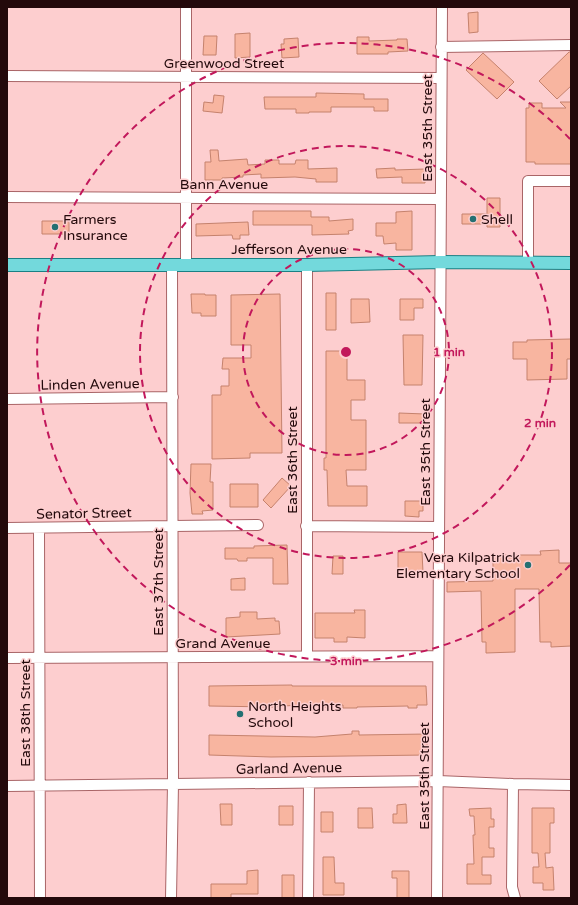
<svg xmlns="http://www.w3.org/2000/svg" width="578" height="905" font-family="'Varela Round',sans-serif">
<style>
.building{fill:#f8b5a0;stroke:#c5826d}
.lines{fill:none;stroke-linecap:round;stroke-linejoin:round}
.minor-casing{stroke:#a96567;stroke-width:12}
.major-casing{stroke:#1a8084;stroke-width:14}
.minor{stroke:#fff;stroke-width:10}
.major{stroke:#73d9dc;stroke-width:12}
.ring{fill:none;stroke:#c2185b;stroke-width:2;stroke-dasharray:7 5}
.poi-dot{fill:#247072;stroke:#fdcecf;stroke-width:1.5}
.labels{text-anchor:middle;stroke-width:3;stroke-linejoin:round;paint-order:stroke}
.street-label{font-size:14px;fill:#23090b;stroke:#fdcecf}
.poi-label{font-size:14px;fill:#23090b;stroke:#fdcecf;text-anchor:start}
.centre{fill:#c2185b;stroke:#fdcecf;stroke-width:2}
.ring-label{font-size:12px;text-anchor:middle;font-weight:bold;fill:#c2185b;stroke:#fdcecf;stroke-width:3;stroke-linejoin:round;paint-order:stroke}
</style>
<rect width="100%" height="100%" fill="#fdcecf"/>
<!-- building -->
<path class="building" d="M478,12V32L469,33L468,13Z
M250,33V57L235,58V34Z
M204,36H217L216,55H203Z
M357,37H369V41L397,40V39H407L408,51L388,52V54H357Z
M298,38L299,57L282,58L281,44H284V39Z
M569,52H571V86L557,99L539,81Z
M483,53L514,82L497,99L466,70Z
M316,93L364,94V99H388V111H374V107H331V112H309V113H296V109H265L264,97H316Z
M214,95L224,96L222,113L203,111L204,102L213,103Z
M560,102H571V164H535V162H526V108H529V103H542V108H566Z
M210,150H218L219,161L247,159L248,165L265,164V160H279V164H295L296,160H308V169L337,168V182H316V179L295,177L261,178V174L243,175V177L222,178V180H205V162H211Z
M395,168V170L425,169V183H402V177L377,178L376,169Z
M487,198H500V227H487V224H462V214H487Z
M253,211H311V217H329V221L353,219V230L348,231L349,234L312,235V225H253Z
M412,211V250H396V243L384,244L383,236H376V223H396V212Z
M42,221H69V234H42Z
M248,222L249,235H240V239H233L232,235L196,236V224Z
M326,293H336V330H326Z
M191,294H205V295H216V316H201V313H192Z
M280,294L282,453H250V458L212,459V395H221V386H229V369H222L223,358H251V345H231V295Z
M351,299H369L370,322L351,323Z
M400,299H423V308H414V320H400Z
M403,335H423L422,385H404Z
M571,339V359H567V379L527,380V359H513V342H527V340Z
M326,351H347V380H365V400H351V420H366V470H346L347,486H367V506H328L327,470H324V458H326Z
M399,413L425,414V423H399Z
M191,464H211L210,482H213V510L202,511L203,514H192L190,493Z
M282,478L291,486L271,508L263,500Z
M230,484H258V507H230Z
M405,501H423V511H419V517L405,516Z
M287,545L288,584H273V558H247V561H238L237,559H225V548H254V546Z
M559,550V563H571V646L551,647V642H540L539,589H515V652L486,653V642H482L481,591L447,592V582L493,581V555H541L540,551Z
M398,552H422L423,572H398Z
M333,556H343V574H332Z
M245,578V590H231V579Z
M354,610H365V638L347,637V642H334V638H315V613H355Z
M240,612H257V619L275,618V621H279L280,634L226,637V618L240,617Z
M292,685V686H426L427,705H417V708H408V706L357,707V708H343V705H329V707H320V706H298V705L272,707L209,706V686Z
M352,731H359V735L427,734V755L271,757L209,755V735L315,737L352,734Z
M220,804H232V825H221Z
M406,804L407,823H393V814H397V805Z
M279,806H293V825H279Z
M358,808H372L373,828H358Z
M491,808V819H494V827H489V848H494V857H482V875H491V884H467V864H474L473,835H475L474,816H470L469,809Z
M532,808H554V823H550V853H545L546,868L553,867L554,890H543V883H533V867H539L538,853H532Z
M321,812H333V832H321Z
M323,857H334L335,883H344V895H323Z
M258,870V894H231V898H211V884H247V871Z
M392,871H409V898H397V878H392Z
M282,875H294V898H282Z"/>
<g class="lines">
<defs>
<path id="minor" d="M441,47L571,45
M7,76L441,78
M7,197L441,199
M528,263V181H571
M186,265V7
M7,399L173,397
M306,526L439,527
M7,528L258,525
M39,528L40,898
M307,656V265
M7,658L438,656
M513,784L512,887L515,898
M7,786L438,781L513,784L571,785
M171,898L173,784L172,265
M308,898L309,782
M437,898L442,7"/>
<path id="major" d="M7,265H307L440,262L571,263"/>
</defs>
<!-- minor casing -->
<use href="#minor" class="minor-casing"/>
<!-- major casing -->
<use href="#major" class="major-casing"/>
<!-- minor -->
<use href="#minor" class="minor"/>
<!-- major -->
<use href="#major" class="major"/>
</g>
<!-- distance rings -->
<g class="ring">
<circle cx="346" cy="352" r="103"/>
<circle cx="346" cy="352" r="206"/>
<path d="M570 565A309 309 0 1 1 570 139"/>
</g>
<!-- markers -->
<g class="poi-dot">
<circle cx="473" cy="219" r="4"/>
<circle cx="55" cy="227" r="4"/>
<circle cx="528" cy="565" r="4"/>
<circle cx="240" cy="714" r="4"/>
</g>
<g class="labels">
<!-- street labels -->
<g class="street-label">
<text x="224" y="68">Greenwood Street</text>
<text transform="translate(427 128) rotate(-90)" y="5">East 35th Street</text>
<text x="224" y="189">Bann Avenue</text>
<text x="289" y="254">Jefferson Avenue</text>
<text transform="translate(90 384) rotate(-1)" y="5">Linden Avenue</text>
<text transform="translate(425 452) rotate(-90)" y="5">East 35th Street</text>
<text transform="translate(292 460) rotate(-90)" y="5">East 36th Street</text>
<text transform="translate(84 513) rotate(-1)" y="5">Senator Street</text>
<text transform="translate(158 582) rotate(-90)" y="5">East 37th Street</text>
<text x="223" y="648">Grand Avenue</text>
<text transform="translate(25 713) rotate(-90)" y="5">East 38th Street</text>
<text transform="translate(289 768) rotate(-1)" y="5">Garland Avenue</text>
<text transform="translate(424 776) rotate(-90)" y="5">East 35th Street</text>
</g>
<!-- poi labels -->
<g class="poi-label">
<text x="63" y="224">Farmers<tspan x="63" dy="16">Insurance</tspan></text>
<text x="481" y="224">Shell</text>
<text x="520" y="562" text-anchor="end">Vera Kilpatrick<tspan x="520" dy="16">Elementary School</tspan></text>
<text x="248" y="711">North Heights<tspan x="248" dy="16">School</tspan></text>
</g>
</g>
<circle cx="346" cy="352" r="6" class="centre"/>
<g class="ring-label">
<text x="449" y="356">1 min</text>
<text x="540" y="427">2 min</text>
<text x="346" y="665">3 min</text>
</g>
<!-- border -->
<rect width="578" height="905" fill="none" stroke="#23090b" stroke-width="16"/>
</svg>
